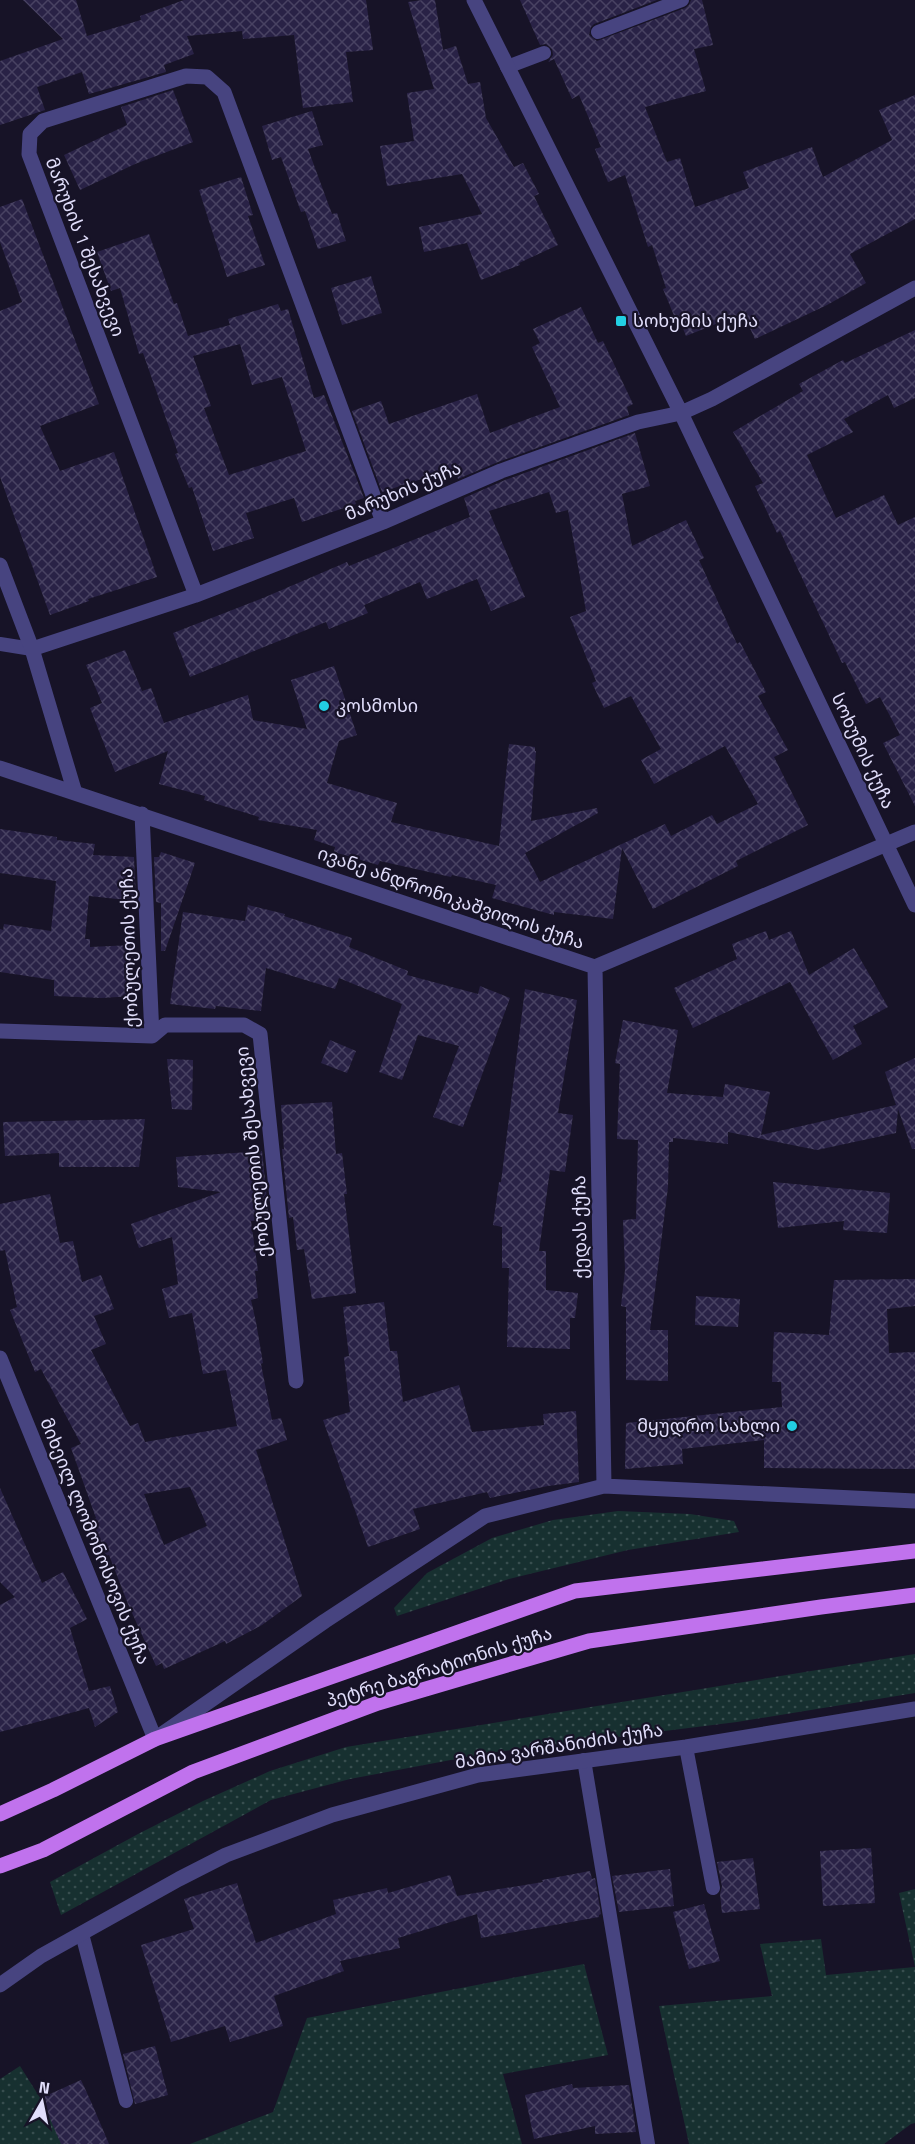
<svg xmlns="http://www.w3.org/2000/svg" width="915" height="2144" font-family="'Titillium Web','Noto Sans Georgian',sans-serif">
<style>
.grass{fill:url(#grass-dots)}
.building{fill:url(#building-cross-hatch);fill-rule:evenodd}
.lines{fill:none;stroke-linecap:round;stroke-linejoin:round}
.lane{stroke:#474480;stroke-width:14}
.street{stroke:#474480;stroke-width:15}
.primary{stroke:#c072ed;stroke-width:15}
.poi-dot{fill:#22cfe3;stroke:#171327;stroke-width:2}
.labels{text-anchor:middle;stroke-width:4.5;stroke-linejoin:round;paint-order:stroke}
.street-label{font-size:18px;fill:#e1defb;stroke:#171327}
.poi-label{font-size:18px;fill:#e1defb;stroke:#171327;text-anchor:start}
</style>
<defs>
<pattern id="grass-dots" width="8" height="8" patternUnits="userSpaceOnUse" patternTransform="scale(1.5)"><rect width="8" height="8" fill="#173030"/><path d="M2 2h.1M6 6h.1" fill="none" stroke="#384e4f" stroke-width="1.8" stroke-linecap="round"/></pattern>
<pattern id="building-cross-hatch" width="8" height="8" patternUnits="userSpaceOnUse" patternTransform="scale(1.5)"><rect width="8" height="8" fill="#292246"/><path d="M0 0l8 8M0 8l8-8" fill="none" stroke="#484262"/></pattern>
</defs>
<rect width="100%" height="100%" fill="#171327"/>
<!-- grass -->
<path class="grass" d="M618,1511L690,1514L734,1521L739,1532L628,1550L509,1579L397,1616L394,1608L427,1573L492,1538L553,1520Z
M915,1654V1693L737,1722L488,1753L350,1779L271,1800L61,1915L50,1882L138,1834L203,1801L270,1771L346,1747Z
M915,1889V2123L911,2124L884,2144H689L659,2006L772,1996L760,1944L821,1939L826,1975L915,1967L899,1893Z
M584,1964L608,2055L503,2074L522,2144H190L273,2112L307,2018Z
M20,2066L69,2144H0V2079Z"/>
<!-- building -->
<path class="building" d="M23,0H76L87,36L141,20L140,16L184,0H366L373,50L346,52L353,102L303,108L294,35L243,39L242,31L187,36L194,54L164,65L166,72L89,94L82,72L37,87L45,110L0,125V61L63,39Z
M422,0H435L443,50L456,46L468,84L480,82L486,118L514,167L523,163L539,194L534,196L558,245L519,263L520,265L481,280L467,243L424,252L419,227L482,214L462,174L387,186L380,146L414,141L407,93L434,89L408,2Z
M520,0H657L594,24L591,27L589,35L597,41L685,8L689,5L691,0H702L713,45L694,49L706,91L645,107L667,162L680,158L695,207L749,188L743,172L812,147L823,177L892,140L879,110L915,95V219L850,254L866,283L827,305L755,339L743,313L686,336L678,316L675,318L663,289L666,288L652,245L648,247L625,175L608,182L595,149L601,147L579,95L572,99L554,59L548,62L553,55L552,49L546,44L540,45Z
M173,90L193,142L135,164L80,190L64,155L127,125L121,107Z
M312,111L323,145L308,149L332,214L337,213L346,241L318,249L305,211L301,212L281,157L272,160L262,126Z
M241,177L253,215L248,216L265,265L227,277L199,190Z
M22,199L99,404L40,426L60,471L114,452L157,577L88,599L89,601L50,615L0,477V311L22,302L0,242V207Z
M149,234L174,304L177,303L188,336L230,325L228,319L278,304L281,311L288,309L314,398L324,395L364,498L355,501L356,504L302,522L294,498L246,513L254,538L213,551L192,487L189,488L175,454L178,453L143,353L139,354L120,288L111,291L97,252ZM240,344L252,385L282,377L306,451L229,475L204,408L211,406L193,356Z
M371,276L382,313L342,325L331,288Z
M581,307L598,343L603,341L633,404L627,407L629,415L498,462L458,479L455,468L382,492L352,411L381,401L389,424L477,394L490,433L560,407L532,347L540,343L533,329Z
M915,330V398L894,408L888,395L844,419L853,432L807,455L836,518L884,495L898,525L915,517V806L883,743L900,735L880,697L866,704L845,662L842,663L780,531L777,533L755,486L763,483L733,432L803,391L799,384L843,360L845,363Z
M635,433L650,486L622,494L632,546L686,520L704,558L699,560L737,644L740,642L766,692L758,696L788,750L774,757L808,825L736,861L738,866L653,909L622,848L613,919L554,912V915L492,898L496,885L452,875L451,877L380,861L378,865L334,852L335,847L314,840L317,830L258,820L259,817L204,800L205,796L159,784L168,751L115,772L90,708L102,703L86,665L125,650L142,691L151,688L164,723L248,695L253,720L307,729L291,680L334,666L357,735L339,741L327,783L397,803L391,822L499,846L509,744L535,747V751H536L531,821L597,808L598,813L525,853L540,882L665,824L671,836L712,815L717,824L758,804L725,746L654,784L641,760L661,749L631,696L604,708L592,683L596,681L570,617L586,611L568,510L556,513L549,492L489,511L525,597L491,611L477,579L427,599L420,582L364,605L368,613L329,629L326,622L190,677L173,633L263,598L347,562L349,566L470,517L464,498L505,480Z
M0,829L57,837V840L95,844L93,855L134,857L136,901L89,896L85,939H90V947L132,945L135,996L101,998L54,996V980L0,972V929L3,930L4,924L51,931L56,881L0,873Z
M161,852L195,863L165,951H161V903L156,902L154,857H159Z
M248,905L285,914L284,916L352,938L349,947L408,971L407,975L478,994L480,986L510,998L463,1127L433,1117L459,1046L418,1035L402,1080L379,1072L402,1004L339,978L335,989L266,968L261,1011L216,1006L215,1009L170,1004L183,912L245,921Z
M766,931L769,940L791,931L809,975L854,948L888,1007L853,1026L862,1044L833,1060L790,982L693,1028L674,988L737,959L732,944Z
M525,989L577,1000L558,1113L573,1115L565,1172L550,1170L539,1251H546V1290L578,1293L575,1318H570V1349L507,1347L509,1268H502V1227L493,1225L499,1182H501Z
M623,1020L678,1030L667,1093L723,1097L725,1084L770,1092L761,1135L896,1105L885,1072L915,1058V1149H912L898,1109L896,1133L817,1150L728,1132V1144L673,1138V1142H669L668,1187L650,1330H668V1381L626,1380V1307L621,1306L625,1270L623,1220L636,1219L638,1140L617,1139L620,1064L615,1063Z
M330,1040L356,1051L347,1073L321,1063Z
M167,1059L193,1060L192,1110L172,1109Z
M332,1102L336,1154L342,1153L347,1194H344L356,1293L312,1299L304,1249L297,1250L293,1217L289,1218L282,1149H284L281,1105Z
M145,1119L139,1167H59V1153L5,1156L3,1122Z
M262,1151L269,1219L251,1221L258,1271H255L258,1298L251,1300L256,1322L263,1363L261,1364L272,1420L281,1418L287,1440L256,1450L302,1596L262,1625L226,1644L225,1641L164,1669L162,1663L156,1666L128,1604L109,1555L106,1556L92,1520L96,1518L71,1448L81,1444L41,1369L35,1372L10,1310L17,1307L5,1250L0,1251V1204L50,1194L60,1243L73,1241L82,1282L101,1275L114,1309L94,1316L106,1344L91,1350L130,1426L138,1423L145,1442L237,1426L226,1370L203,1374L192,1313L169,1318L162,1289L178,1284L172,1237L139,1248L131,1224L221,1192L178,1187L176,1157ZM190,1487L207,1526L164,1545L144,1494Z
M773,1182L890,1193L887,1233L843,1230L844,1221L778,1228Z
M915,1279V1306L887,1309L889,1353L915,1352V1469L764,1468V1440L682,1449L683,1464L625,1469L626,1423L782,1407L781,1382H772L774,1332L829,1335L834,1280Z
M696,1296L740,1299L738,1327L695,1325Z
M384,1302L390,1351H397L403,1402L459,1385L472,1432L544,1425L543,1414L576,1411L579,1482L548,1486L490,1498L487,1492L413,1509L420,1529L368,1547L323,1420L350,1412L344,1357L349,1356L343,1307Z
M0,1488L42,1583L63,1572L87,1619L70,1628L89,1691L110,1686L118,1712L95,1727L89,1708L0,1732V1605L15,1597L0,1582Z
M871,1848L875,1903L823,1906L820,1851Z
M753,1858L760,1909L722,1913L720,1894L722,1886L717,1862Z
M670,1869L674,1906L619,1912L612,1876Z
M590,1871L592,1879L595,1878L601,1914L599,1915V1917L481,1938L477,1914L398,1938L400,1948L340,1961L344,1971L274,1996L283,2026L230,2042L225,2026L171,2042L141,1945L194,1929L184,1899L237,1883L256,1943L336,1914L333,1900L387,1888L388,1893L450,1875L457,1896L543,1882L542,1880Z
M704,1904L720,1961L689,1969L673,1912Z
M155,2046L168,2095L135,2104L123,2054Z
M81,2080L92,2104L109,2144H61L41,2098Z
M572,2084L573,2088L629,2085L636,2132L595,2134V2126L534,2139L525,2095Z"/>
<g class="lines">
<!-- lane -->
<path class="lane" d="M598,32L682,0
M507,67L544,53
M0,644L32,649
M686,1747L713,1888
M584,1760L648,2144
M82,1934L126,2101"/>
<!-- street -->
<path class="street" d="M474,0L681,413L915,905
M0,565L32,649L75,793
M196,595L29,154L30,134L43,121L186,76L207,77L224,92L383,522
M32,649L196,595L383,522L501,471L638,422L681,413L712,399L915,288
M0,768L595,967L915,832
M142,814L152,1036
M595,967L604,1486
M0,1031L152,1036
M152,1036L165,1025H244L260,1034L296,1381
M0,1358L155,1739L325,1621L485,1516L604,1486L915,1501
M0,1985L41,1956L179,1879L226,1855L332,1815L478,1775L686,1747L915,1709"/>
<!-- primary -->
<path class="primary" d="M0,1814L53,1790L155,1739L575,1591L915,1551
M0,1866L43,1850L193,1772L378,1703L589,1641L821,1607L915,1595"/>
</g>
<!-- markers -->
<g class="poi-dot">
<rect x="615" y="315" width="12" height="12" rx="3"/>
<circle cx="324" cy="706" r="6"/>
<circle cx="792" cy="1426" r="6"/>
</g>
<g class="labels">
<!-- street labels -->
<g class="street-label">
<text transform="translate(85 247) rotate(69)" y="6">მარუხის 1 შესახვევი</text>
<text transform="translate(403 491) rotate(-23)" y="6">მარუხის ქუჩა</text>
<text transform="translate(863 751) rotate(65)" y="6">სოხუმის ქუჩა</text>
<text transform="translate(451 898) rotate(19)" y="6">ივანე ანდრონიკაშვილის ქუჩა</text>
<text transform="translate(129 948) rotate(-92)" y="6">ქობულეთის ქუჩა</text>
<text transform="translate(253 1152) rotate(-96)" y="6">ქობულეთის შესახვევი</text>
<text transform="translate(580 1227) rotate(-91)" y="6">ქედას ქუჩა</text>
<text transform="translate(95 1541) rotate(68)" y="6">მიხეილ ლომონოსოვის ქუჩა</text>
<text transform="translate(439 1667) rotate(-17)" y="6">პეტრე ბაგრატიონის ქუჩა</text>
<text transform="translate(559 1746) rotate(-9)" y="6">მამია ვარშანიძის ქუჩა</text>
</g>
<!-- poi labels -->
<g class="poi-label">
<text x="633" y="327">სოხუმის ქუჩა</text>
<text x="336" y="712">კოსმოსი</text>
<text x="780" y="1432" text-anchor="end">მყუდრო სახლი</text>
</g>
</g>
<!-- north arrow -->
<g transform="translate(42 2102) rotate(9)" stroke="#171327" stroke-width="4.5" paint-order="stroke">
<path d="M0-4.5L10 22L0 15L-10 22Z" fill="#e1defb"/>
<text y="-9" font-size="16" font-weight="bold" text-anchor="middle" fill="#e1defb">N</text>
</g>
</svg>
